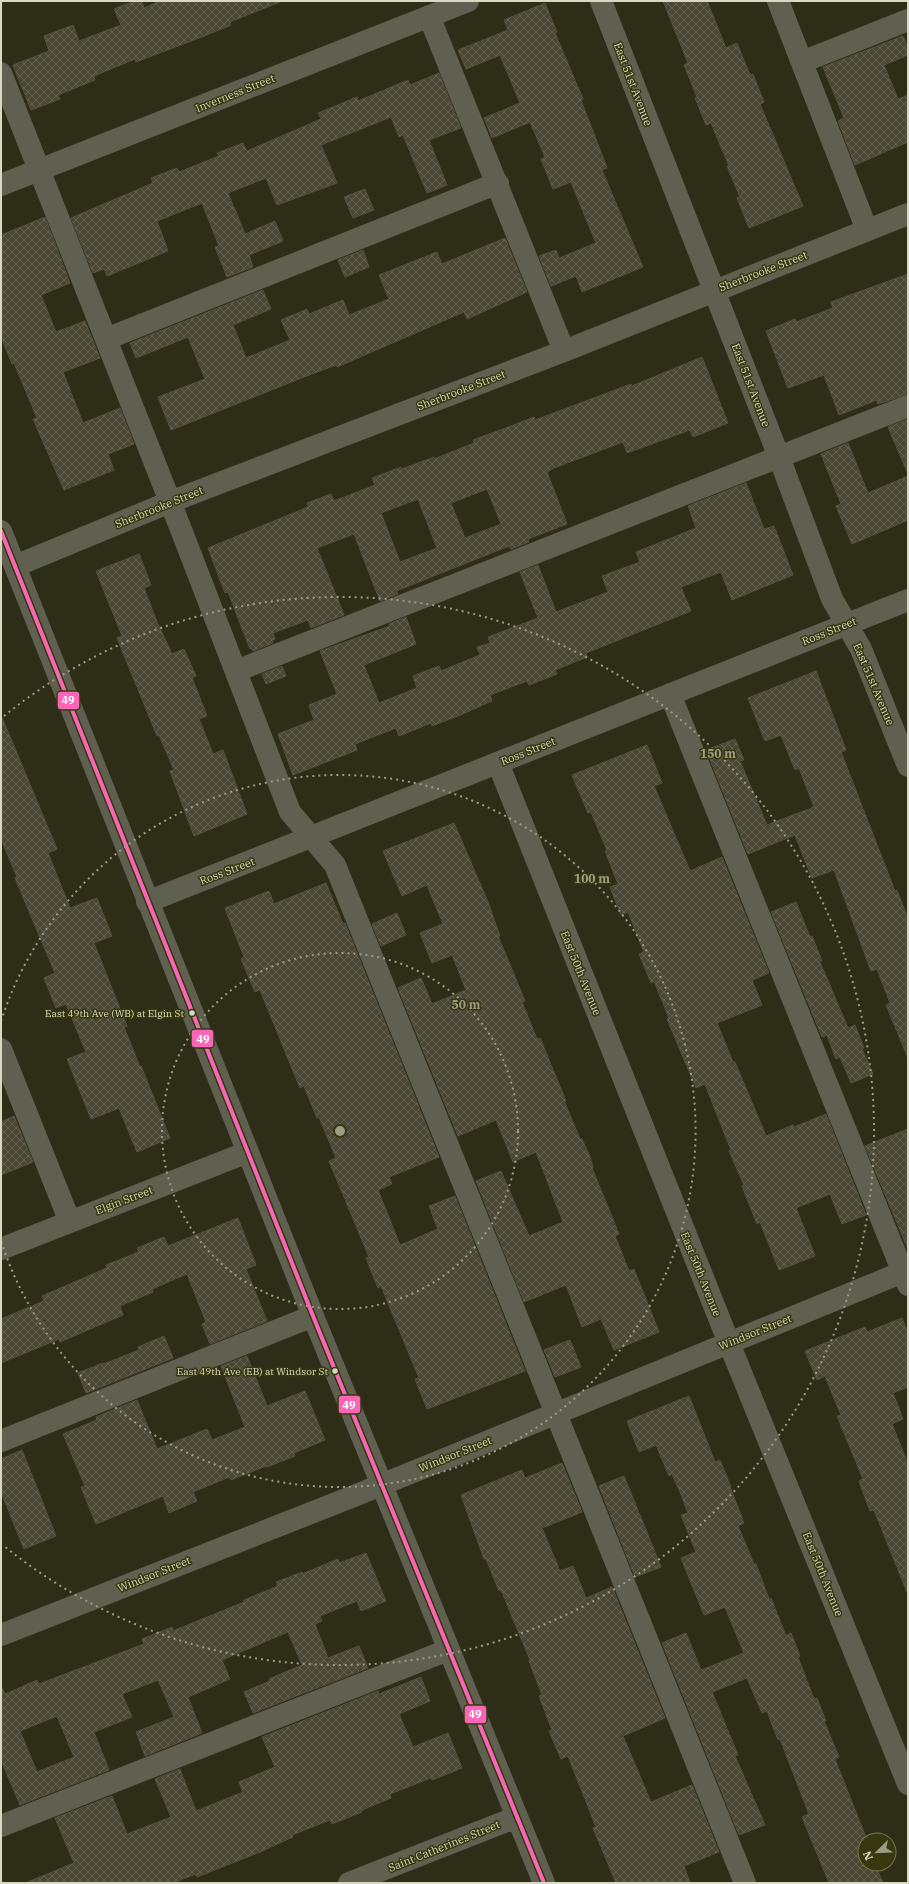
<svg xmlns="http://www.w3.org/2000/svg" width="909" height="1884" font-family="'IBM Plex Serif',serif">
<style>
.building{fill:url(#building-cross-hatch);stroke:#545140;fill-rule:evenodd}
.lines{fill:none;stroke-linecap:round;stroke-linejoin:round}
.minor{stroke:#606051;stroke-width:22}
.bus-1-casing{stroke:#37380e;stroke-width:7}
.bus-1{stroke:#fa66b7;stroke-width:4}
.ring{fill:none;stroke:#9c9d86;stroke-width:2;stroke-dasharray:2 4}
.bus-dot{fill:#d7d9c2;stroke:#37380e;stroke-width:1.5}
.labels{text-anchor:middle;stroke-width:3;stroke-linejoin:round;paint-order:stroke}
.bus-label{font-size:10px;fill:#d7d9c2;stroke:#37380e;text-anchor:end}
.street-label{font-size:11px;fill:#d7d9c2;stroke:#37380e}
.centre{fill:#9c9d86;stroke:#37380e;stroke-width:2}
.ring-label{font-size:12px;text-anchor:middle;font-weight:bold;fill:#9c9d86;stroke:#37380e;stroke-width:3;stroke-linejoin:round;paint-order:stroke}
.line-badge{stroke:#37380e;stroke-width:1.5}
.badge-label{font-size:11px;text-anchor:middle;font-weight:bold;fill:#fff}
</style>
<defs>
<pattern id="building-cross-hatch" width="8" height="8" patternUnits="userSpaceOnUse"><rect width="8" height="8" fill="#4a4735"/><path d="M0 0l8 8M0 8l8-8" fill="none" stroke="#636151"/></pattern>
</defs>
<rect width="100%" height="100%" fill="#2e2e18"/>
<!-- building -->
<path class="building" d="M134,1H142L144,8L160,1L280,2L230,22L231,25L199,38L136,62L135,59L94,76L95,80L58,95L60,99L31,110L13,65L49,51L44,36L73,25L79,41L121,25L114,9Z
M663,1H707L726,48L737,43L750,75L753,74L764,102L760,104L803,206L749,228L737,198L740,197L727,166H729L711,123L706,125L695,98L697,97L684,65L688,63Z
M545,3L557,32L555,33L583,99L581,100L607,168L602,170L643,267L582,292L576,276L551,286L539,256L556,250L559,258L596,243L571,182L553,189L541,159L545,157L530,122L492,138L484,118L520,103L500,55L466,69L458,50L508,30L504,20Z
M903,36L908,48V55L884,65L898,99L908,95V142L855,165L838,121L844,118L823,67Z
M439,73L461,128L429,140L447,185L427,193L403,135L399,137L391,117L321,145L337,183L277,205L266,178L228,193L245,234L275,221L283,241L249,255L253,267L227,277L215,247L219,246L202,203L157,221L168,251L107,276L104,269L93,273L71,218L153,183L151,178L177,168L179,172L219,156L217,153L243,143L247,151L321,119L318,113L357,97L358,101L408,80L410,85Z
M365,189L374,210L353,218L344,197Z
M45,217L70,283L41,295L56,332L85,321L100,358L63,372L83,423L120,408L134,444L108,454L114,470L64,490L33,419L37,418L14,363L12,364L1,337V235Z
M505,238L527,292L467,319L464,312L337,367L336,365L304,377L171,430L158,397L205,379L188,337L136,358L130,343L263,290L271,309L233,325L246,358L290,340L281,320L307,309L309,314L343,300L349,315L389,299L379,275L437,252L442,264Z
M363,250L369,267L345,277L338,260Z
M908,274V394L878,404L877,400L839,415L824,375L788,388L766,331L795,319L796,322L833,308L831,302Z
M702,357L728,423L693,437L690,430L627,453L623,442L554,468L547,472L567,524L528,539L529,542L511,549L509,546L396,591L398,594L380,601L354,534L317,548L344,615L311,628L308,620L273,633L275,639L272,640L273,643L253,651L251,648L250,649L228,592L225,593L208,548L308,507L307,503L331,494L334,501L375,485L372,478L401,467L402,469L434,457V459L474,443L473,440L503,429L534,417L535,420L631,384L632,386ZM487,489L501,524L465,538L451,503ZM418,499L437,548L400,562L381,513Z
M908,419V474L888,427Z
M848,443L868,493L908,476V520L852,544L836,506L841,504L821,454Z
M746,483L764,529L774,526L793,575L732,600L721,572L681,587L691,611L586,653L587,657L555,670L557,674L529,685L527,681L490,695L492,701L458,716L432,726L431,723L399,736L396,728L355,744L357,750L293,775L278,734L314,720L309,705L337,694L320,651L390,626L389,624L406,617L416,644L364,665L379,703L417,688L413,676L439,666L441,671L480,655L477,647L490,643L488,637L538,618L520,572L538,565L556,612L608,592L602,576L640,562L636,552L696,528L688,506Z
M139,554L151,585L144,588L157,622L172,654L184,649L196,676L192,678L207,716L199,719L213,754L223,750L247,814L194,836L170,771L174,770L159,735L157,736L117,638L122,636L96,571Z
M282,666L286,676L266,684L262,674Z
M816,671L846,750L841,752L895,891L897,890L908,919V1058L886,1005L890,1003L877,969L871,971L834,870L812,878L795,835L748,854L706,750L735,739L744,760L740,761L767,825L814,807L799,768L795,770L781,735L765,741L748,698Z
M1,715L57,849L48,853L70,908L97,898L112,936L94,943L127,1026L124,1027L140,1067L141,1066L170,1138L137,1152L119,1108L91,1119L67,1059L86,1052L66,1004L56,1008L44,978L55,973L15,878L17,877L1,839Z
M647,745L662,783L654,786L690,871L722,857L769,973L752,980L762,1005L717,1023L733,1062H735L766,1136L793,1125L794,1127L826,1114L866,1215L842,1224L830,1194L796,1208L815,1256L779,1270L760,1222L757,1224L742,1186L744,1185L729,1151L731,1150L705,1084L696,1088L667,1019L669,1018L654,981L651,983L639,954L644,952L628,912L621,915L610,887L618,884L605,851L607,850L591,812L588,813L572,775Z
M454,823L488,902L500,936H498L525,1001L522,1002L537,1039L540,1038L566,1101H564L580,1139H582L590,1157L593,1167L592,1168L619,1234L615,1236L629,1271L634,1269L659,1332L614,1350L601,1319L582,1327L566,1285L524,1302L476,1181L501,1171L529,1236L563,1222L536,1152L513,1162L496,1120L458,1136L398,988L421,978L432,1004L466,990L452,955L432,963L420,933L443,924L427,885L402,896L383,851Z
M326,883L343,924L345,923L349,933L439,1157L389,1177L392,1184L378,1190L400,1245L438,1229L429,1206L455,1196L525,1371L427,1409L415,1379L419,1378L381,1286L378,1288L366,1258L369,1257L329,1161L336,1158L319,1117L317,1118L304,1086L300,1088L260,990L255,992L241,959L244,957L225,908L269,891L274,904Z
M796,902L810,937L812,936L822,961L820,962L848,1028L855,1025L864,1048L862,1049L873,1074L851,1083L840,1057L836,1059L827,1035L822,1037L771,912Z
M397,913L406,935L381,946L372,924Z
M14,1116L33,1162L1,1175V1122Z
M908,1129V1246L907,1247L865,1146Z
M238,1218L256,1265L246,1269L267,1321L210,1344L202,1324L206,1322L187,1274L152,1289L153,1292L120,1306L123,1315L60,1342L59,1339L1,1363V1319L44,1301L42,1296L107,1268L106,1265L139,1252L137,1248L164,1237L168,1246Z
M902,1318L908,1333V1387L893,1393L903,1419L892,1424L908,1464L907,1592L874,1510L870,1511L859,1481L863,1479L837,1416L841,1415L825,1376L817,1380L805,1351L865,1327L867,1332Z
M164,1336L173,1358L86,1393L78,1373L103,1363L104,1364L139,1350L138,1347Z
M570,1340L581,1367L555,1377L544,1350Z
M247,1356L267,1406L305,1391L325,1440L294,1453L295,1456L267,1467L266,1466L231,1480L229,1477L193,1492L197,1501L169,1513L163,1496L96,1524L81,1487L85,1486L63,1434L97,1420L96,1417L137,1400L157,1449L207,1429L212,1440L245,1427L221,1366Z
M689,1396L715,1462L720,1460L731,1487H730L744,1523L738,1526L754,1564H756L769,1599L771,1598L786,1636L791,1633L800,1656L798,1657L814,1699L817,1698L826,1721H824L839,1757L835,1759L867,1840H865V1864H875L883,1883H829L802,1817L809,1814L780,1739L778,1740L767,1711L762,1713L747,1678L712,1692L738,1755L735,1756L765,1825L739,1835L662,1643L686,1633L701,1670L744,1653L725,1607L704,1615L681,1558L696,1552L681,1515L688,1513L680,1492L672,1474L669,1476L656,1445L639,1452L627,1421Z
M22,1450L56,1536L24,1549L1,1492V1459Z
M562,1463L582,1512L542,1528L560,1571L573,1566L586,1598L612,1587L665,1718L623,1736L651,1802L692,1785L719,1852L684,1866L690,1883H616L593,1828L596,1827L568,1756L561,1759L549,1731L552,1730L539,1696L542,1695L529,1661L530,1660L501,1590L499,1591L486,1559H484L461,1495L522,1470L525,1478Z
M624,1476L661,1567L635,1577L599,1486Z
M366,1553L386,1601L361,1611L357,1601L320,1616L322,1621L315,1624L328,1658L359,1646L368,1668L253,1713L244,1692L270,1681L269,1679L302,1665L288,1632L222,1660L230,1679L188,1697L202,1733L145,1756L136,1732L174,1717L158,1680L122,1694L132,1717L94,1732L109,1770L20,1805L1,1760V1686L5,1694L37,1680L39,1684L144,1644L142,1639L172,1627L173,1631L244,1602V1600L278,1586L276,1582L302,1572V1574L338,1559L339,1563ZM57,1716L74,1757L37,1772L20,1731Z
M421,1677L430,1701L399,1714L413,1747L448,1733L462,1768L432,1780L431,1778L390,1794L391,1798L362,1810V1812L332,1824L330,1820L292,1835L293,1837L260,1852L197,1877L196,1874L173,1883H25L74,1863L55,1818L112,1796L127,1834L171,1817L155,1779L180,1769L196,1811L243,1792L239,1782L275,1767L262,1737L378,1691L379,1694Z"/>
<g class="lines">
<!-- minor -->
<path class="minor" d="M601,1L779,457L832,599L861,649L908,766
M778,1L867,230
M429,16L564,351
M802,62L908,20
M1,73L182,532L290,812L335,865L745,1883
M1,185L468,1
M106,339L498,183
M1,531L313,1316L544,1883
M15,566L170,502L564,351L908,214
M236,671L908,406
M670,694L908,1285
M498,763L729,1343L908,1784
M147,902L908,600
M1,1049L70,1222
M1,1249L248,1152
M1,1441L313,1316
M1,1635L354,1496L908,1270
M1,1826L448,1650
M349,1883L517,1817"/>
<defs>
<path id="bus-1" d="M1,531L313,1316L544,1883"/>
</defs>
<!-- bus-1 casing -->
<use href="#bus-1" class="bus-1-casing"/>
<!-- bus-1 -->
<use href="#bus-1" class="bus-1"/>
</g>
<!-- distance rings -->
<g class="ring">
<circle cx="340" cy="1131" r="178"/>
<path d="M1 1021A356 356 0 1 1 1 1241"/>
<path d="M4 716A534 534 0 1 1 4 1546"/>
</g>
<!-- markers -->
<g class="bus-dot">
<circle cx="192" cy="1013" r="3.5"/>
<circle cx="335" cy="1371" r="3.5"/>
</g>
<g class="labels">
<!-- bus labels -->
<g class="bus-label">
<text x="184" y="1017">East 49th Ave (WB) at Elgin St</text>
<text x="328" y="1375">East 49th Ave (EB) at Windsor St</text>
</g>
<!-- street labels -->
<g class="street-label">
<text transform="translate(633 84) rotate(69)" y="4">East 51st Avenue</text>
<text transform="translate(235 93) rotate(-22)" y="4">Inverness Street</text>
<text transform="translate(763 271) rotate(-21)" y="4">Sherbrooke Street</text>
<text transform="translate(751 385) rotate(69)" y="4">East 51st Avenue</text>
<text transform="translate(461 390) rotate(-21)" y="4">Sherbrooke Street</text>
<text transform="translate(159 507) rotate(-22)" y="4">Sherbrooke Street</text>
<text transform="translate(829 631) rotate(-22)" y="4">Ross Street</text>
<text transform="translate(874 684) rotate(67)" y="4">East 51st Avenue</text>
<text transform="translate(528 751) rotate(-22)" y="4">Ross Street</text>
<text transform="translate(227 871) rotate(-21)" y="4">Ross Street</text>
<text transform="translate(581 973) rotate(68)" y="4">East 50th Avenue</text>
<text transform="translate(124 1200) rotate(-21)" y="4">Elgin Street</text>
<text transform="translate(701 1274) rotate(68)" y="4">East 50th Avenue</text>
<text transform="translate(755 1332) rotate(-22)" y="4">Windsor Street</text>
<text transform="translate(455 1454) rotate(-22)" y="4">Windsor Street</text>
<text transform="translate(154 1574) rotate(-22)" y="4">Windsor Street</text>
<text transform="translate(823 1574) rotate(68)" y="4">East 50th Avenue</text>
<text transform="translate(444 1846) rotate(-22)" y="4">Saint Catherines Street</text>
</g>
</g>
<circle cx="340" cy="1131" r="6" class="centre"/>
<g class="ring-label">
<text x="718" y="758">150 m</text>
<text x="592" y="883">100 m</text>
<text x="466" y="1009">50 m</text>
</g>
<g class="line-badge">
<rect x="57" y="691" width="23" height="19" rx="4" fill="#fa66b7"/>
<rect x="191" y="1029" width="23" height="19" rx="4" fill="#fa66b7"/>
<rect x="338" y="1395" width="23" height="19" rx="4" fill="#fa66b7"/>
<rect x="464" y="1705" width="23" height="19" rx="4" fill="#fa66b7"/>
</g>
<g class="badge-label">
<text x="68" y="704">49</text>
<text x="203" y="1043">49</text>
<text x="349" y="1409">49</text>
<text x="475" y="1718">49</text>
</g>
<!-- border -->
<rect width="909" height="1884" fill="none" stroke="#d7d9c2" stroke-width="4"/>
<!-- north arrow -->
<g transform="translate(877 1852) rotate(247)"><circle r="19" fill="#37380e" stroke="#777856"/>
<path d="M0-3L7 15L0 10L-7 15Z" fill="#9c9d86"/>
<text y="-6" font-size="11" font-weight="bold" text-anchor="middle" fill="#d7d9c2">N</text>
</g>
</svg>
